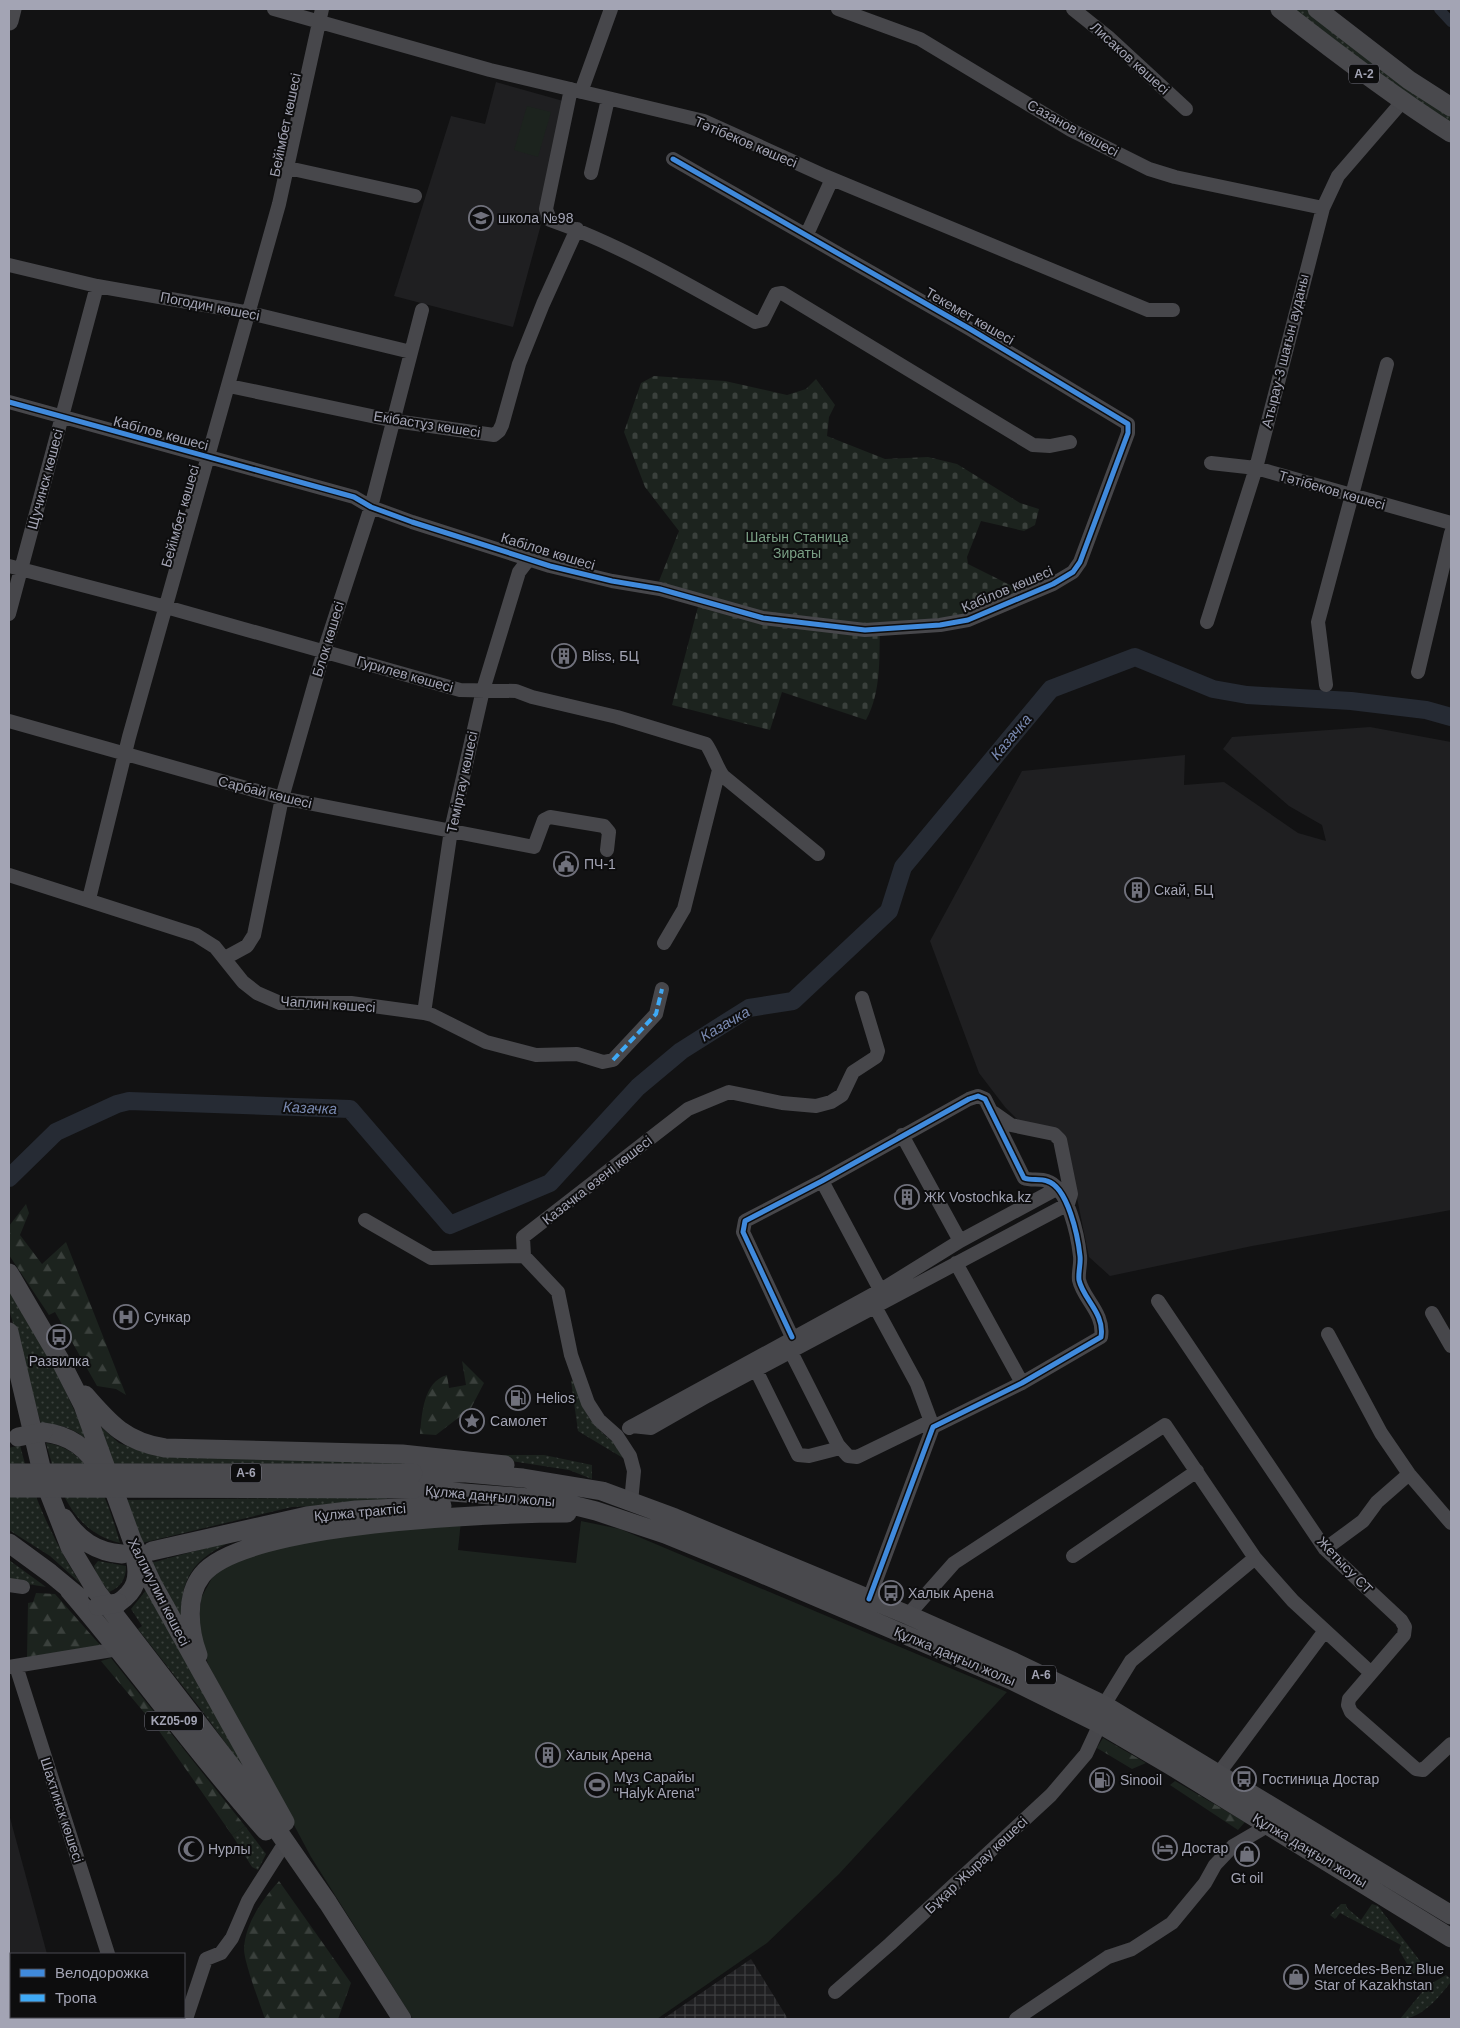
<svg xmlns="http://www.w3.org/2000/svg" width="1460" height="2028" font-family="Helvetica,sans-serif">
<style>
.built{fill:#1f1f21}
.industrial{fill:url(#industrial-grid)}
.grass{fill:url(#grass-dots)}
.forest{fill:url(#forest-firs)}
.cemetery{fill:url(#cemetery-stones)}
.garden{fill:#1c231e}
.lines{fill:none;stroke-linecap:round;stroke-linejoin:round}
.canal{stroke:#262b34;stroke-width:10}
.river{stroke:#262b34;stroke-width:18}
.minor{stroke:#47474b;stroke-width:14}
.major{stroke:#49494d;stroke-width:19}
.major-bridge{stroke:#49494d;stroke-width:19}
.quiet{stroke:#3fa9f5;stroke-width:4;stroke-dasharray:8 4;stroke-linecap:butt}
.cycleway-casing{stroke:#0d0d0e;stroke-width:8}
.cycleway{stroke:#408adc;stroke-width:5}
.labels{text-anchor:middle;stroke-width:4;stroke-linejoin:round;paint-order:stroke}
.shield{fill:#0d0d0e;stroke:#767782;stroke-width:1}
.shield-label{font-size:12px;font-weight:bold;fill:#a3a4b4}
.street-label{font-size:14px;fill:#a3a4b4;stroke:#0d0d0e}
.poi-label{font-size:14px;fill:#a3a4b4;stroke:#0d0d0e;text-anchor:start}
.park-label{font-size:14px;fill:#7a9f85;stroke:#0d0d0e}
.water-label{font-size:15px;font-style:italic;fill:#7989b0;stroke:#0d0d0e}
</style>
<defs>
<pattern id="industrial-grid" width="8" height="8" patternUnits="userSpaceOnUse" patternTransform="scale(1.25)"><rect width="8" height="8" fill="#1f1f21"/><path d="M0 4h8M4 0v8" fill="none" stroke="#3c3d3f"/></pattern>
<pattern id="grass-dots" width="8" height="8" patternUnits="userSpaceOnUse" patternTransform="scale(1.25)"><rect width="8" height="8" fill="#1c231e"/><path d="M2 2h.1M6 6h.1" fill="none" stroke="#3a403c" stroke-width="1.8" stroke-linecap="round"/></pattern>
<pattern id="forest-firs" width="22" height="20" patternUnits="userSpaceOnUse" patternTransform="scale(1.25)"><rect width="22" height="20" fill="#1c231e"/><path d="M5 1l3.5 6h-7zM16 11l3.5 6h-7z" fill="#3a403c"/></pattern>
<pattern id="cemetery-stones" width="16" height="16" patternUnits="userSpaceOnUse" patternTransform="scale(1.25)"><rect width="16" height="16" fill="#1c231e"/><path d="M2 7V4a2 2 0 0 1 4 0v3zM10 15v-3a2 2 0 0 1 4 0v3z" fill="#3a403c"/></pattern>
</defs>
<rect width="100%" height="100%" fill="#121213"/>
<!-- built -->
<path class="built" d="M496,82L574,104L513,327L394,296L451,116L485,124Z
M1370,727L1451,742V1210L1252,1246L1110,1276L1089,1257L1067,1149L1021,1123L1005,1107L979,1073L930,941L1022,771L1185,755L1184,785L1224,782L1298,833L1326,841L1322,825L1289,806L1223,749L1232,737Z
M9,1814L47,1954H11V2017H64V2019H9Z"/>
<!-- industrial -->
<path class="industrial" d="M751,1959L788,2019H663Z"/>
<!-- grass -->
<path class="grass" d="M1293,9H1307L1451,115V126L1399,91Z
M9,1289L57,1373L89,1442C75,1428 60,1424 41,1424L9,1309Z
M574,1380C587,1420 589,1423 622,1449L623,1458L578,1431L571,1381Z
M100,1426L119,1443L146,1453L372,1458L453,1468L115,1469Z
M46,1443C93,1448 109,1505 120,1543C71,1531 58,1487 46,1443Z
M20,1445C32,1495 53,1540 80,1583L50,1556L9,1530V1448Z
M500,1455H544L592,1465V1479L569,1470L499,1459Z
M387,1497L386,1503L292,1507L142,1543L126,1500Z
M235,1540C193,1558 177,1580 183,1627L151,1563Z
M9,1560L46,1587L9,1581Z
M98,1561L126,1566C126,1579 121,1587 109,1592L97,1575L94,1566Z
M147,1589L255,1784L203,1712L138,1629L142,1626L131,1609Z
M245,1826L266,1854L258,1870L252,1867L232,1835Z
M1341,1904H1346L1347,1908L1361,1920L1372,1904L1378,1906L1420,1961L1419,1970L1413,1974L1399,1950L1401,1945L1340,1913L1335,1919L1330,1915Z
M1446,1975L1451,1979V1982C1438,1998 1422,2019 1400,2019L1427,1986Z"/>
<!-- forest -->
<path class="forest" d="M26,1204L29,1213L20,1235L42,1264L66,1242L126,1395L116,1389L97,1386L55,1312L49,1315L9,1255V1226Z
M462,1361L484,1383L471,1408L436,1435L420,1434C422,1414 423,1382 447,1375L449,1388L466,1385Z
M36,1593L55,1594L101,1646L27,1657L28,1603L33,1602Z
M111,1658L245,1826L232,1835L157,1728L101,1661Z
M1103,1738L1146,1763L1132,1769L1097,1748Z
M1175,1781L1245,1822L1238,1830L1170,1785Z
M279,1881L351,1983L338,2019H265C260,2004 244,1962 244,1949C245,1923 263,1899 279,1881Z"/>
<!-- cemetery -->
<path class="cemetery" d="M654,376L725,381L787,395L806,389L816,379L835,405L829,417L827,436L885,459L928,457L957,464L1020,503L1039,509L1035,525L1024,531L981,521L967,557L968,564L1024,592L958,618L880,623C879,655 882,691 866,720L782,692L770,730L672,705L699,603L698,597L659,581L679,531L645,487L624,432L641,383Z"/>
<!-- garden -->
<path class="garden" d="M527,106L551,112L538,157L514,150Z
M461,1521L458,1550L576,1563L581,1521L620,1529L1007,1692L839,1874L767,1943L657,2019H413L311,1857L208,1664L198,1630L201,1598L212,1578L222,1569L272,1546Z"/>
<g class="lines">
<!-- canal -->
<path class="canal" d="M1439,9L1451,22"/>
<!-- river -->
<path class="river" d="M9,1178L56,1132L117,1104L129,1101L350,1109L450,1225L550,1183L638,1087L681,1051L749,1008L793,1001L889,911L903,867L1051,689L1135,657L1213,689L1247,695L1351,701L1426,710L1451,717"/>
<!-- minor -->
<path class="minor" d="M274,9L490,70L704,121L825,176L1148,310H1173
M838,9L920,39L1071,130L1149,169L1175,177L1323,208
M1073,9L1108,37L1186,109
M571,89L546,209L550,220C621,245 689,285 755,322L763,320L776,294L782,293L1033,445L1050,446L1070,442
M581,92L611,9
M288,168L415,196
M591,173L608,99
M807,234L832,179
M9,265L97,286L250,313L411,352
M229,386L395,421L494,435L499,431L502,425L519,364L543,304L577,229
M9,402L354,497L371,507L412,522L550,566L612,581L660,589L763,618L865,630L940,625L968,620L1053,584L1073,572L1080,562L1128,433V424L970,329L673,159
M1211,463L1256,468L1451,523
M9,566L166,607L460,690L516,691L532,697L617,717L706,744C713,754 716,766 723,776L818,854
M9,614L97,286
M1207,622L1256,468L1323,208L1338,176L1402,102
M1418,672L1451,533
M1326,685L1318,622L1387,364
M9,721L282,798L534,847L544,820L550,817L604,826L609,832L607,850
M9,875L196,935L215,947L243,982L257,993L280,1003H351L424,1013L432,1015L486,1042L536,1055L577,1054L603,1062L613,1060L656,1014L662,989
M89,899L129,737L279,204L322,9
M664,943L684,909L719,770
M225,958L247,946L254,935L282,798L324,651L371,507L422,310
M424,1013L451,830L483,690L519,572L529,559
M902,1135L960,1241
M822,1181L884,1297
M365,1220L431,1258L524,1256
M956,1263L1022,1383
M872,1301L917,1384L933,1427
M1158,1301L1325,1549L1401,1620L1405,1627L1404,1635L1349,1699L1348,1705L1351,1712L1416,1769L1423,1770L1451,1744
M1432,1313L1451,1346
M1328,1334L1381,1433L1409,1474L1451,1523
M792,1337L743,1232L745,1221L822,1181L969,1099L978,1096L985,1099L1024,1178C1031,1181 1040,1178 1047,1181C1068,1187 1078,1237 1080,1256C1081,1264 1078,1272 1079,1280C1083,1299 1105,1313 1101,1337L1022,1383L933,1427L869,1599
M791,1352L838,1445L848,1456L857,1457L931,1421
M756,1370L798,1455L809,1456L840,1448
M632,1426L651,1428L707,1396L1068,1204L1071,1194L1060,1140L1054,1134L1011,1125L994,1113
M629,1428L881,1290L960,1241L1058,1188
M631,1502L634,1471L630,1456L617,1436L599,1420L588,1403L571,1355L558,1292L524,1256L523,1237L688,1109L729,1092L782,1103L816,1106L831,1102L842,1095L853,1072L876,1057L878,1051L862,998
M1325,1549L1363,1521L1377,1502L1409,1474
M1073,1556L1197,1471
M9,1585L23,1587
M908,1615L954,1563L1165,1425L1255,1558L1293,1601L1370,1672
M16,1666L108,1954
M9,1667L118,1649
M1104,1705L1131,1661L1255,1558
M1219,1773L1324,1632
M835,1992L890,1944L1051,1795L1086,1754L1100,1724
M129,2017L130,2019
M179,2019L187,2016L206,1959L221,1953L232,1938L248,1901L281,1849
M1016,2019L1108,1957L1132,1949L1172,1923L1205,1883L1215,1865L1233,1846L1269,1825"/>
<!-- major -->
<path class="major" d="M1280,9C1336,53 1391,95 1451,133
M1317,9L1409,80L1451,107
M9,21L12,9
M9,1273L60,1360L83,1405L132,1540L152,1583L285,1822
M9,1332L44,1480L70,1547L97,1592L248,1788L328,1903L402,2019
M85,1395C110,1424 126,1442 165,1448L402,1454L505,1465
M43,1432C70,1435 88,1448 101,1472
M413,1473H466L523,1478L602,1491L675,1518L908,1615L1014,1662L1104,1705L1451,1915
M414,1489L530,1498L564,1503L596,1511L665,1534L751,1569L1011,1680L1100,1724L1170,1765L1451,1938
M64,1518C78,1540 96,1552 122,1554
M9,1543L50,1573L79,1597
M152,1551L307,1516L356,1510L442,1506
M69,1590C137,1669 197,1754 266,1831
M118,1603C136,1591 140,1578 135,1557
M198,1655C189,1631 185,1596 202,1575C243,1522 497,1513 567,1513"/>
<!-- major-bridge -->
<path class="major-bridge" d="M18,1437L43,1432
M9,1473H413
M9,1488L414,1489
M98,1606L118,1603"/>
<!-- quiet -->
<path class="quiet" d="M613,1060L656,1014L662,989"/>
<defs>
<path id="cycleway" d="M9,402L354,497L371,507L412,522L550,566L612,581L660,589L763,618L865,630L940,625L968,620L1053,584L1073,572L1080,562L1128,433V424L970,329L673,159
M792,1337L743,1232L745,1221L822,1181L969,1099L978,1096L985,1099L1024,1178C1031,1181 1040,1178 1047,1181C1068,1187 1078,1237 1080,1256C1081,1264 1078,1272 1079,1280C1083,1299 1105,1313 1101,1337L1022,1383L933,1427L869,1599"/>
</defs>
<!-- cycleway casing -->
<use href="#cycleway" class="cycleway-casing"/>
<!-- cycleway -->
<use href="#cycleway" class="cycleway"/>
</g>
<!-- icons -->
<defs>
<symbol id="school-ring" viewBox="-11 -11 22 22"><circle r="9.5" fill="#0d0d0e" stroke="#70717c" stroke-width="1.5"/><path d="M0-5L7-2L0 1L-7-2ZM-4 1L0 2.5L4 1V4Q0 6-4 4Z" fill="#70717c"/></symbol>
<symbol id="building-ring" viewBox="-11 -11 22 22"><circle r="9.5" fill="#0d0d0e" stroke="#70717c" stroke-width="1.5"/><path d="M-4-6H4V6H1V3H-1V6H-4ZM-2.5-4.3h1.7v1.8h-1.7ZM.8-4.3h1.7v1.8H.8ZM-2.5-1h1.7V.8h-1.7ZM.8-1h1.7V.8H.8Z" fill="#70717c"/></symbol>
<symbol id="civic-ring" viewBox="-11 -11 22 22"><circle r="9.5" fill="#0d0d0e" stroke="#70717c" stroke-width="1.5"/><path d="M-.6-6.5H3V-4.5H.6V-3L4-1V1h2V6H-6V1h2V-1L-.6-3ZM-1.2 2.5V6h2.4V2.5Z" fill="#70717c"/></symbol>
<symbol id="hospital-ring" viewBox="-11 -11 22 22"><circle r="9.5" fill="#0d0d0e" stroke="#70717c" stroke-width="1.5"/><path d="M-5-5h3v3.5h4V-5h3V5h-3V1.5h-4V5h-3Z" fill="#70717c"/></symbol>
<symbol id="bus-ring" viewBox="-11 -11 22 22"><circle r="9.5" fill="#0d0d0e" stroke="#70717c" stroke-width="1.5"/><path d="M-5-6H5V4H4V6H2V4H-2V6H-4V4H-5ZM-3.5-4V0h7V-4ZM-3.5 1.2v1.5H-2V1.2ZM2 1.2v1.5H3.5V1.2Z" fill="#70717c"/></symbol>
<symbol id="fuel-ring" viewBox="-11 -11 22 22"><circle r="9.5" fill="#0d0d0e" stroke="#70717c" stroke-width="1.5"/><path d="M-5.5-6h7V0h2V4h1.3V-2.5L3-4.5l.8-.8L6-3V5H2.5V1h-1V6h-7ZM-4.2-4.7v3.2H.2V-4.7Z" fill="#70717c"/></symbol>
<symbol id="sight-ring" viewBox="-11 -11 22 22"><circle r="9.5" fill="#0d0d0e" stroke="#70717c" stroke-width="1.5"/><path d="M0-6L1.8-2.2L6-1.7L2.9 1.2L3.7 5.4L0 3.3L-3.7 5.4L-2.9 1.2L-6-1.7L-1.8-2.2Z" fill="#70717c"/></symbol>
<symbol id="stadium-ring" viewBox="-11 -11 22 22"><circle r="9.5" fill="#0d0d0e" stroke="#70717c" stroke-width="1.5"/><path d="M0-5a6.5 5 0 1 0 0 10a6.5 5 0 1 0 0-10ZM-3.5-1.8h7v3.6h-7Z" fill="#70717c"/></symbol>
<symbol id="hotel-ring" viewBox="-11 -11 22 22"><circle r="9.5" fill="#0d0d0e" stroke="#70717c" stroke-width="1.5"/><path d="M-6-4.5h1.5V1H6V5H4.5V3h-9V5H-6ZM-4 0a1.8 1.8 0 1 1 3.6 0ZM.5 0V-2.5h3Q6-2.5 6 0Z" fill="#70717c"/></symbol>
<symbol id="mosque-ring" viewBox="-11 -11 22 22"><circle r="9.5" fill="#0d0d0e" stroke="#70717c" stroke-width="1.5"/><path d="M3.5-4.9A6 6 0 1 0 3.5 4.9A5 5 0 1 1 3.5-4.9Z" fill="#70717c"/></symbol>
<symbol id="shop-ring" viewBox="-11 -11 22 22"><circle r="9.5" fill="#0d0d0e" stroke="#70717c" stroke-width="1.5"/><path d="M-5-2.5h2.3a2.7 3.5 0 0 1 5.4 0H5L5.5 6h-11ZM-1.5-2.5h3a1.5 2.3 0 0 0-3 0Z" fill="#70717c"/></symbol>
</defs>
<g fill-rule="evenodd">
<use href="#school-ring" x="467" y="204" width="28" height="28"/>
<use href="#building-ring" x="550" y="642" width="28" height="28"/>
<use href="#civic-ring" x="552" y="850" width="28" height="28"/>
<use href="#building-ring" x="1123" y="876" width="28" height="28"/>
<use href="#building-ring" x="893" y="1183" width="28" height="28"/>
<use href="#hospital-ring" x="112" y="1303" width="28" height="28"/>
<use href="#bus-ring" x="45" y="1323" width="28" height="28"/>
<use href="#fuel-ring" x="504" y="1384" width="28" height="28"/>
<use href="#sight-ring" x="458" y="1407" width="28" height="28"/>
<use href="#bus-ring" x="877" y="1579" width="28" height="28"/>
<use href="#building-ring" x="534" y="1741" width="28" height="28"/>
<use href="#bus-ring" x="1230" y="1765" width="28" height="28"/>
<use href="#fuel-ring" x="1088" y="1766" width="28" height="28"/>
<use href="#stadium-ring" x="583" y="1771" width="28" height="28"/>
<use href="#hotel-ring" x="1151" y="1834" width="28" height="28"/>
<use href="#mosque-ring" x="177" y="1835" width="28" height="28"/>
<use href="#shop-ring" x="1233" y="1840" width="28" height="28"/>
<use href="#shop-ring" x="1282" y="1963" width="28" height="28"/>
</g>
<g class="labels">
<!-- shield labels -->
<g class="shield">
<rect x="1349" y="64.5" width="30" height="19" rx="4"/>
<rect x="231" y="1463.5" width="30" height="19" rx="4"/>
<rect x="1026" y="1665.5" width="30" height="19" rx="4"/>
<rect x="145" y="1711.5" width="58" height="19" rx="4"/>
</g>
<g class="shield-label">
<text x="1364" y="78">A-2</text>
<text x="246" y="1477">A-6</text>
<text x="1041" y="1679">A-6</text>
<text x="174" y="1725">KZ05-09</text>
</g>
<!-- street labels -->
<g class="street-label">
<text transform="translate(1130 58) rotate(42)" y="5">Лисаков көшесі</text>
<text transform="translate(285 125) rotate(-78)" y="5">Бейімбет көшесі</text>
<text transform="translate(1073 128) rotate(29)" y="5">Сазанов көшесі</text>
<text transform="translate(746 142) rotate(23)" y="5">Тәтібеков көшесі</text>
<text transform="translate(210 306) rotate(11)" y="5">Погодин көшесі</text>
<text transform="translate(970 316) rotate(30)" y="5">Текемет көшесі</text>
<text transform="translate(1285 351) rotate(-76)" y="5">Атырау-3 шағын ауданы</text>
<text transform="translate(427 424) rotate(9)" y="5">Екібастұз көшесі</text>
<text transform="translate(161 433) rotate(15)" y="5">Кабілов көшесі</text>
<text transform="translate(45 479) rotate(-75)" y="5">Щучинск көшесі</text>
<text transform="translate(1332 490) rotate(16)" y="5">Тәтібеков көшесі</text>
<text transform="translate(180 516) rotate(-74)" y="5">Бейімбет көшесі</text>
<text transform="translate(548 551) rotate(17)" y="5">Кабілов көшесі</text>
<text transform="translate(1007 589) rotate(-23)" y="5">Кабілов көшесі</text>
<text transform="translate(328 639) rotate(-73)" y="5">Блок көшесі</text>
<text transform="translate(405 674) rotate(16)" y="5">Гурилев көшесі</text>
<text transform="translate(462 782) rotate(-78)" y="5">Теміртау көшесі</text>
<text transform="translate(265 792) rotate(14)" y="5">Сарбай көшесі</text>
<text transform="translate(328 1004) rotate(4)" y="5">Чаплин көшесі</text>
<text transform="translate(597 1180) rotate(-38)" y="5">Казачка өзені көшесі</text>
<text transform="translate(490 1496) rotate(5)" y="5">Құлжа даңғыл жолы</text>
<text transform="translate(360 1512) rotate(-5)" y="5">Құлжа трактісі</text>
<text transform="translate(1345 1565) rotate(46)" y="5">Жетысу СТ</text>
<text transform="translate(159 1592) rotate(63)" y="5">Халлиулин көшесі</text>
<text transform="translate(955 1656) rotate(23)" y="5">Құлжа даңғыл жолы</text>
<text transform="translate(62 1810) rotate(72)" y="5">Шахтинск көшесі</text>
<text transform="translate(1310 1850) rotate(31)" y="5">Құлжа даңғыл жолы</text>
<text transform="translate(976 1865) rotate(-43)" y="5">Бұқар Жырау көшесі</text>
</g>
<!-- poi labels -->
<g class="poi-label">
<text x="498" y="223">школа №98</text>
<text x="582" y="661">Bliss, БЦ</text>
<text x="584" y="869">ПЧ-1</text>
<text x="1154" y="895">Скай, БЦ</text>
<text x="924" y="1202">ЖК Vostochka.kz</text>
<text x="144" y="1322">Сункар</text>
<text x="59" y="1366" text-anchor="middle">Развилка</text>
<text x="536" y="1403">Helios</text>
<text x="490" y="1426">Самолет</text>
<text x="908" y="1598">Халык Арена</text>
<text x="566" y="1760">Халық Арена</text>
<text x="614" y="1782">Мұз Сарайы<tspan x="614" dy="16">"Halyk Arena"</tspan></text>
<text x="1262" y="1784">Гостиница Достар</text>
<text x="1120" y="1785">Sinooil</text>
<text x="1182" y="1853">Достар</text>
<text x="208" y="1854">Нурлы</text>
<text x="1247" y="1883" text-anchor="middle">Gt oil</text>
<text x="1314" y="1974">Mercedes-Benz Blue<tspan x="1314" dy="16">Star of Kazakhstan</tspan></text>
</g>
<!-- park labels -->
<g class="park-label">
<text x="797" y="542">Шағын Станица<tspan x="797" dy="16">Зираты</tspan></text>
</g>
<!-- water labels -->
<g class="water-label">
<text transform="translate(1011 737) rotate(-50)" y="5">Казачка</text>
<text transform="translate(725 1024) rotate(-30)" y="5">Казачка</text>
<text transform="translate(310 1108) rotate(2)" y="5">Казачка</text>
</g>
</g>
<!-- border -->
<rect width="1460" height="2028" fill="none" stroke="#a3a4b4" stroke-width="20"/>
<!-- legend -->
<rect x="10" y="1953" width="175" height="65" fill="#0d0d0e" stroke="#494950"/>
<rect x="20" y="1969" width="25" height="8" fill="#408adc" stroke="#494950"/>
<text x="55" y="1978" font-size="15" fill="#a3a4b4">Велодорожка</text>
<rect x="20" y="1994" width="25" height="8" fill="#3fa9f5" stroke="#494950"/>
<text x="55" y="2003" font-size="15" fill="#a3a4b4">Тропа</text>
</svg>
